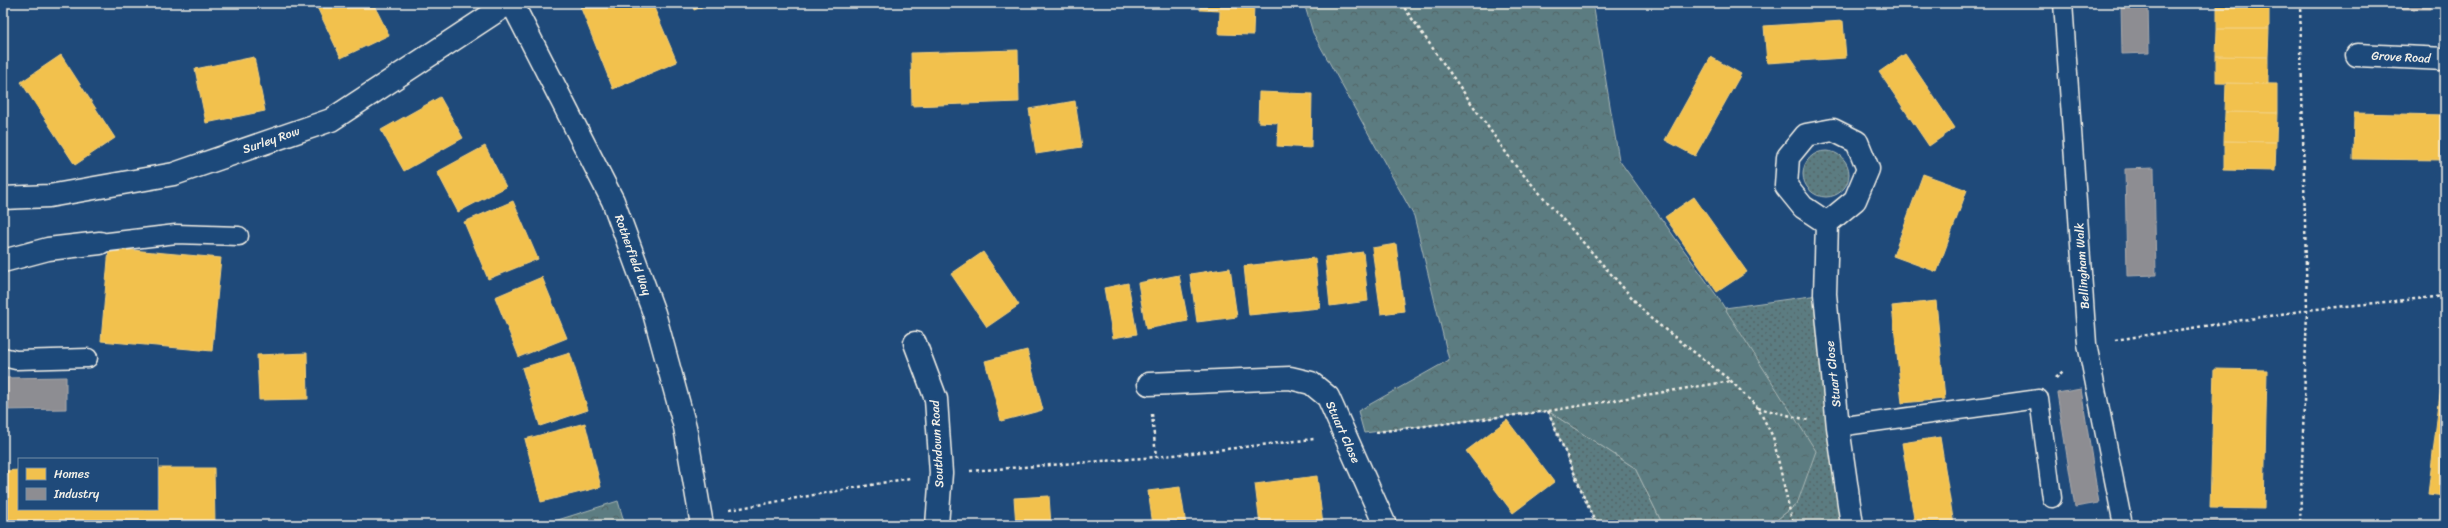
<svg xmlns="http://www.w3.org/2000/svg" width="2448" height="528" font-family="Sriracha,sans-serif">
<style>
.grass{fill:url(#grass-dots);stroke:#a8b6b4}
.forest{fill:url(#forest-crowns);stroke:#a8b6b4}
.homes{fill:#f2c14e;stroke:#f3cf7c}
.industry{fill:#8d8d92;stroke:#acabac}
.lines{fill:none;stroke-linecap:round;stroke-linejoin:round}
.service-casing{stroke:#f4f1e8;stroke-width:21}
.minor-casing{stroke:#f4f1e8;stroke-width:25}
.tertiary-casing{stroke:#f4f1e8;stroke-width:25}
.path{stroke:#f4f1e8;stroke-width:2.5;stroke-dasharray:3 3;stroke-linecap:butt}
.service{stroke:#1f4a7a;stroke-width:18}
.minor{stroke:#1f4a7a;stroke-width:22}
.tertiary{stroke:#1f4a7a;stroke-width:22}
.labels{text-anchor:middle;stroke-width:4;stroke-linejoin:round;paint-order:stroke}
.street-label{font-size:12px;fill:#f4f1e8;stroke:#1f4a7a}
</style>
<defs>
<pattern id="grass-dots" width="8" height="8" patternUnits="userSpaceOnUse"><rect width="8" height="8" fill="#5c7c81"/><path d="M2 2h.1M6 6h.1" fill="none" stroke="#536566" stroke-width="1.8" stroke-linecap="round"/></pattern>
<pattern id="forest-crowns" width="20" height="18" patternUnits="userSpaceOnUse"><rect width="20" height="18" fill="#5c7c81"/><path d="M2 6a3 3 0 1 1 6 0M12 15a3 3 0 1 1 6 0" fill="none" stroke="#536566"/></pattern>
</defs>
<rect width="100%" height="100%" fill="#1f4a7a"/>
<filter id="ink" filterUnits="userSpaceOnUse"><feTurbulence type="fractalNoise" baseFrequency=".025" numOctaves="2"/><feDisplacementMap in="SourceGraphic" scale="8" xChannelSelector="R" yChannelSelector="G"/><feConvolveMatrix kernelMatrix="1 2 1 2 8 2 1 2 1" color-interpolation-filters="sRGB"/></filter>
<g filter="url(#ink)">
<!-- grass -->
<path class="grass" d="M1803 174a23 23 0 1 1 46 0a23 23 0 1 1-46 0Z
M1825,294L1856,525H1770L1797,504L1725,308Z
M1548,411L1635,468L1663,525H1596Z"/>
<!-- forest -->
<path class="forest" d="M1304,3H1593L1619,160L1717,296L1816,451L1797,504L1770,525H1663L1635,468L1548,411L1364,433L1358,411L1449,360L1414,216L1313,33Z
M618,501L625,525H542Z"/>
<!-- homes -->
<path class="homes" d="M315,3H373L389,35L341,58Z
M587,3H652L677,62L613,89L580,6Z
M692,3H712L694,10Z
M1200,3H1254L1253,35L1219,34L1220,11L1200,10Z
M2217,3H2269V29H2217Z
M1843,21L1846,58L1767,63L1764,26Z
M2217,29H2269L2268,57L2216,56Z
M1018,50L1019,102L912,106L911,53Z
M1905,54L1955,128L1929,146L1879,72Z
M61,55L115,138L75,165L21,82Z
M2216,56L2268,57V84L2216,83Z
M254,57L265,111L206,123L195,69Z
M1711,57L1741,74L1695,156L1665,140Z
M2226,83L2277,84V113L2225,112Z
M1259,92L1312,94L1311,148L1277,146L1278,123L1258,122Z
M440,97L463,138L404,171L381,130Z
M1075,101L1082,147L1036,154L1029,109Z
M2225,112L2277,113L2276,142L2224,141Z
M2354,113L2445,115V160L2353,159Z
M2224,141L2276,142L2275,171L2224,170Z
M485,146L506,187L458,212L437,172Z
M1923,174L1967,190L1937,272L1893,256Z
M1694,197L1747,272L1717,292L1665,217Z
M513,201L538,259L488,279L464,222Z
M1396,244L1404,311L1381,314L1372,248Z
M109,248L221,258L212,351L101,341Z
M983,252L1019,305L987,327L951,274Z
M1363,252L1368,301L1330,306L1325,257Z
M1315,258L1320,308L1249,315L1244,266Z
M1230,268L1237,317L1197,322L1190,274Z
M1179,275L1188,321L1146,329L1138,283Z
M542,277L567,338L519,357L495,297Z
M1128,283L1137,334L1113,338L1104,288Z
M1936,301L1945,399L1902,403L1892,306Z
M1027,350L1043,410L1001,421L985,361Z
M307,353L308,399L259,400L257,355Z
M570,353L588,410L540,426L522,368Z
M2445,353V496L2428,494Z
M2214,369L2267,370L2264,509L2210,508Z
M1507,420L1554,482L1513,513L1466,451Z
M585,423L601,487L541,502L525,439Z
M1940,437L1954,525H1915L1902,443Z
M157,468H214L215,525H3V471L19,470V509H157Z
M1317,476L1323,525H1260L1255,484Z
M1180,487L1186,525H1153L1148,491Z
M1049,496L1051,525H1016L1014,498Z"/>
<!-- industry -->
<path class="industry" d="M2121,3H2148L2149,53L2122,54Z
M2402,3H2430V9H2402Z
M2154,168L2156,275L2127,276L2125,169Z
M66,377V409L3,410V378Z
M2081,389L2099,503L2075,507L2057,393Z
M2208,521H2236V525H2208Z"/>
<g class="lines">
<defs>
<path id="service" d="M2063,3L2087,344L2123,525
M100,243L176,234L239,236
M3,357L16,360L88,358
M1838,427L2039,399L2052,498"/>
<path id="minor" d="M2357,55L2445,59
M1833,130L1857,142L1868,169L1855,200L1827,223L1803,207L1786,186L1788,157L1806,135Z
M3,198L49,196L174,174L331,120L509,3
M1827,223L1825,294L1838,427L1852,525
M3,261L48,249L100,243
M915,343L936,399L941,473L937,525
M1149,384L1290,378L1311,383L1328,397L1385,525"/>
<path id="tertiary" d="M512,3L613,201L654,313L685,427L702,525"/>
</defs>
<!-- service casing -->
<use href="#service" class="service-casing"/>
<!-- minor casing -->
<use href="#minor" class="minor-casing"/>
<!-- tertiary casing -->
<use href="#tertiary" class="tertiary-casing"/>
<!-- path -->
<path class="path" d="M1401,3L1514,164L1649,317L1731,381L1758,408L1773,437L1793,525
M2300,3L2307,310L2300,525
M2115,340L2307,310L2445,296
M2056,378L2064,370
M1758,408L1808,420
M1548,411L1596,525
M1152,414L1156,457
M1376,432L1548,411L1731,381
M970,471L1156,457L1314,439
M729,510L910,478"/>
<!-- service -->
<use href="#service" class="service"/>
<!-- minor -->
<use href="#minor" class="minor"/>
<!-- tertiary -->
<use href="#tertiary" class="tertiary"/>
</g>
</g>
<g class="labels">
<!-- street labels -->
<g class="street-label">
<text transform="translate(2401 57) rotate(3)" y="4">Grove Road</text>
<text transform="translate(271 140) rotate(-19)" y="4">Surley Row</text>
<text transform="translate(633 255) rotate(70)" y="4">Rotherfield Way</text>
<text transform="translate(2082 266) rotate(-94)" y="4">Bellingham Walk</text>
<text transform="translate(1833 374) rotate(-96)" y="4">Stuart Close</text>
<text transform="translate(1343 432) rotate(66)" y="4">Stuart Close</text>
<text transform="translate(937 444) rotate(-93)" y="4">Southdown Road</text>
</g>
</g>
<!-- margin -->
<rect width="2448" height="528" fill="none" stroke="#1f4a7a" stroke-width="16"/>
<rect x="8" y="8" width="2432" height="512" fill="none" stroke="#f4f1e8" stroke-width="1.5" filter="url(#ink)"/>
<!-- legend -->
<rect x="18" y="458" width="140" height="52" fill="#1f4a7a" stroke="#748da6"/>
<rect x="26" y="468" width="20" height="12" fill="#f2c14e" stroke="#748da6"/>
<text x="54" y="478" font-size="12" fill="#f4f1e8">Homes</text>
<rect x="26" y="488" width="20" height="12" fill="#8d8d92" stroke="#748da6"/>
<text x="54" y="498" font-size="12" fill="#f4f1e8">Industry</text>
</svg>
